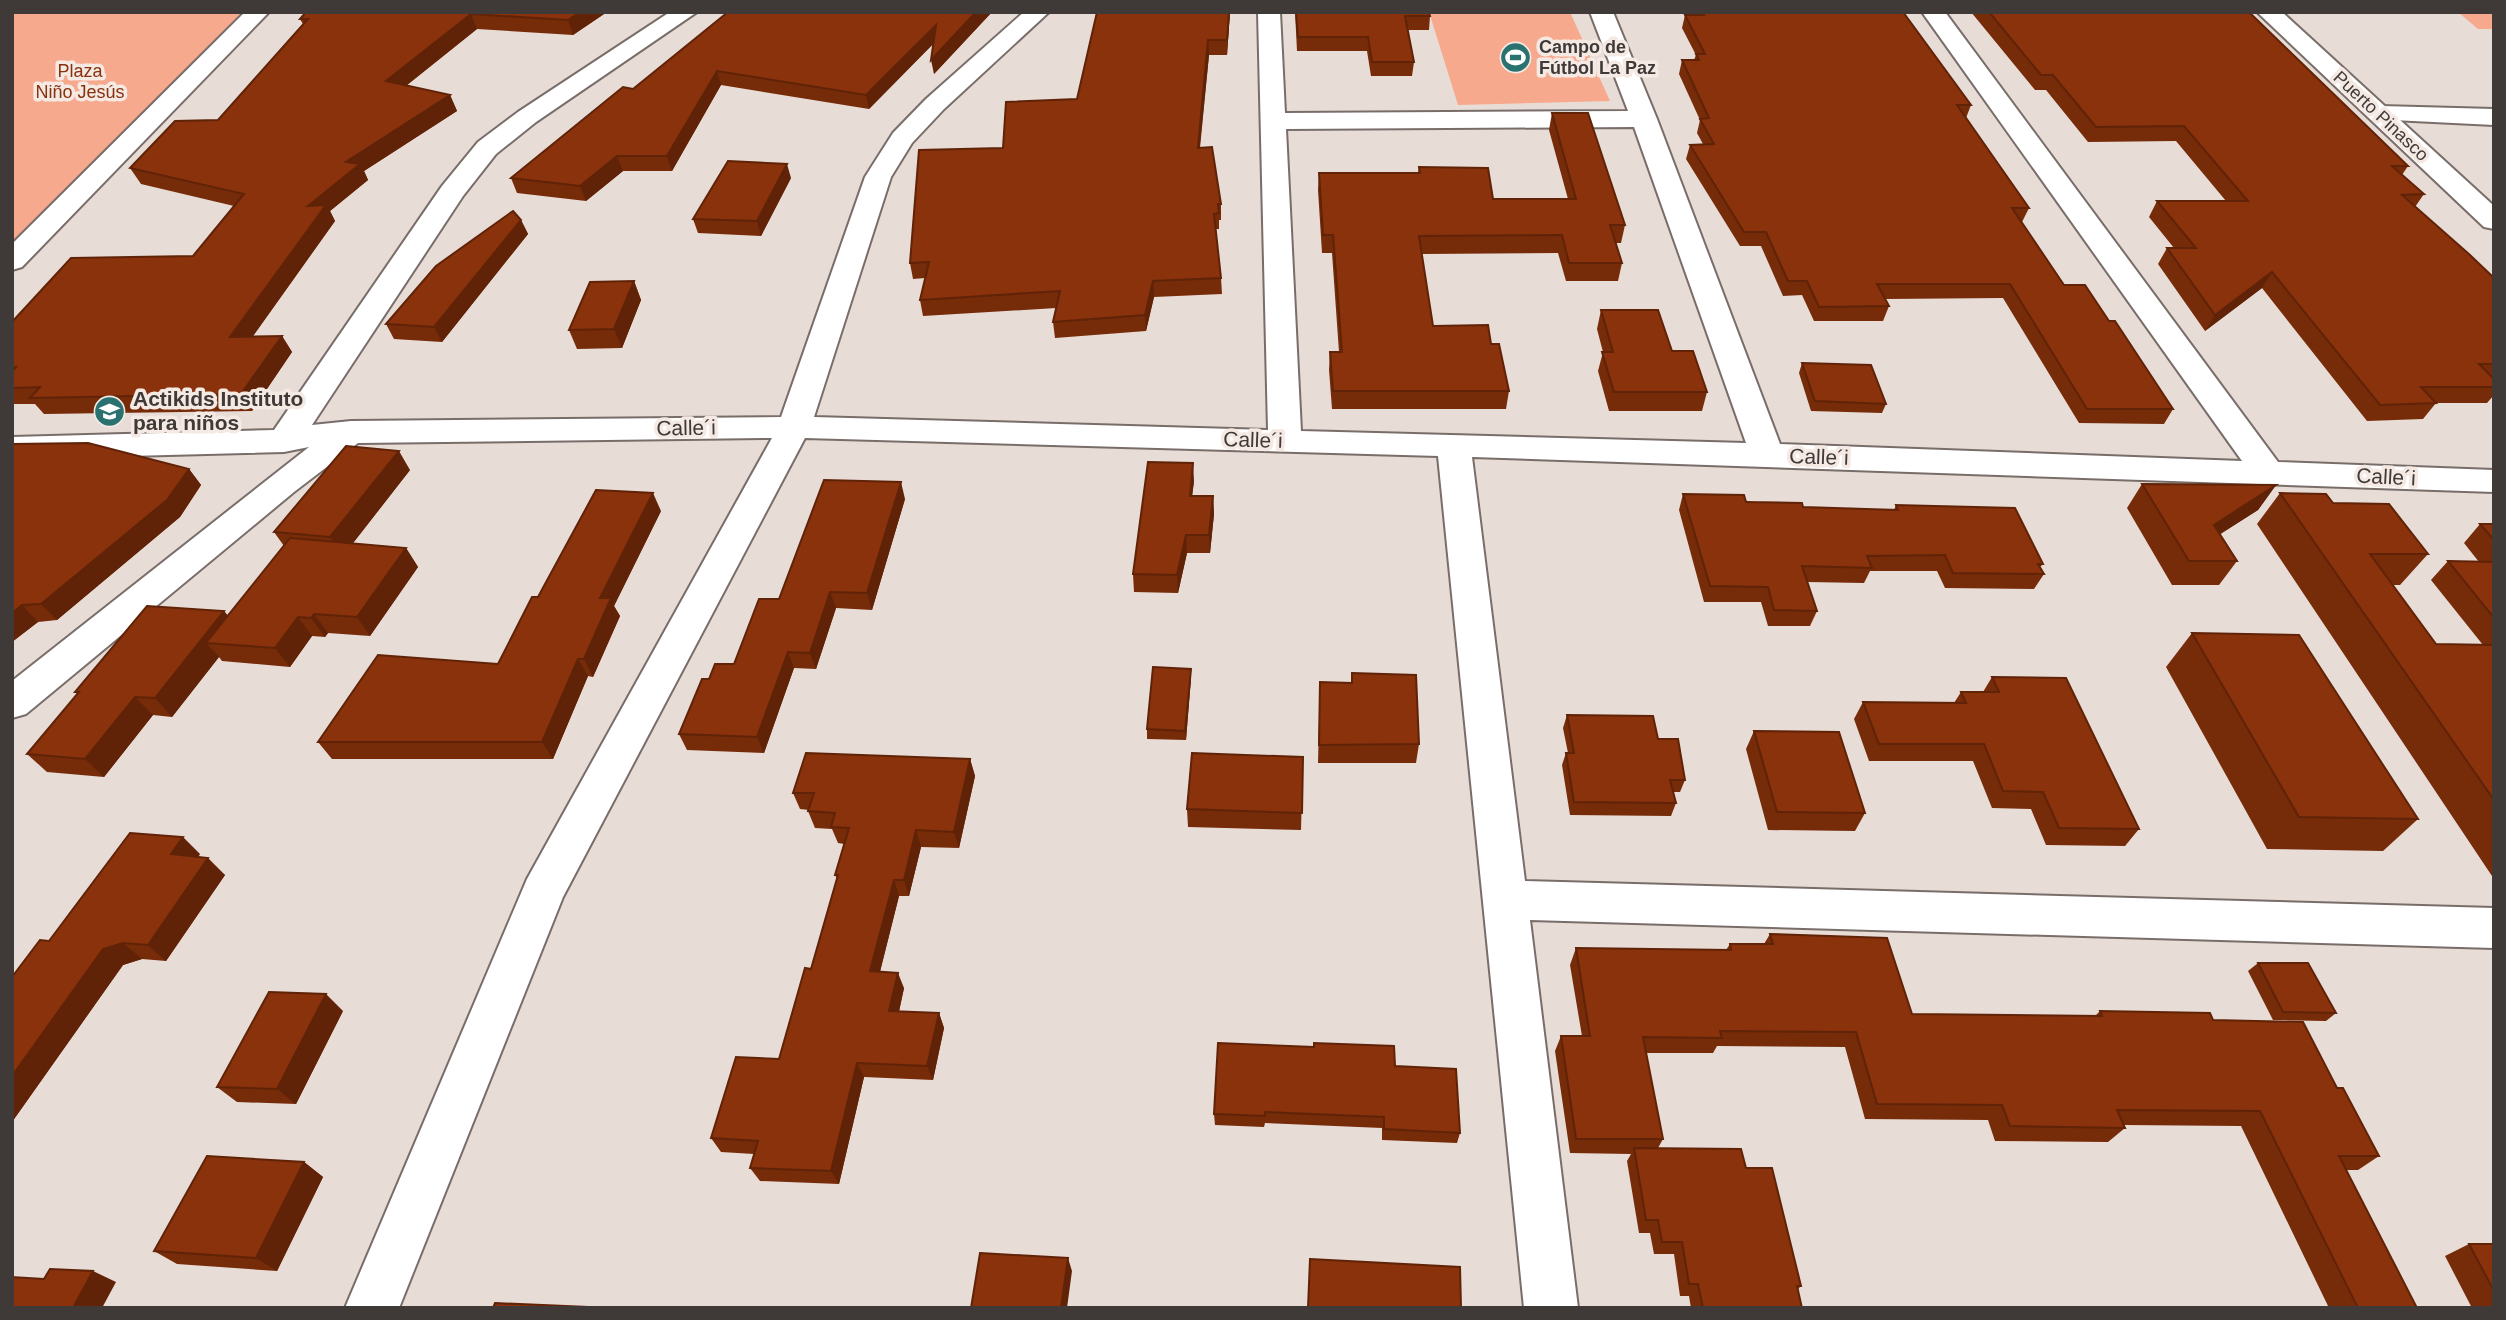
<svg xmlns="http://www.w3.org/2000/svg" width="2506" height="1320" font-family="Arial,sans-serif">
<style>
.green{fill:#f7a98e}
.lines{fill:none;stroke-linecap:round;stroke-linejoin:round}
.minor-casing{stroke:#786d69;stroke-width:4}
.tertiary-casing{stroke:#786d69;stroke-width:4}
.minor{fill:#fff;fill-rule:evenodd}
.tertiary{fill:#fff;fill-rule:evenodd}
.wall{fill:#762b09}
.shaded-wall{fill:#602308}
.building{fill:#89320b;stroke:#602308;stroke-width:2}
.labels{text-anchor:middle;stroke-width:7;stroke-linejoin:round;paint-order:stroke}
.far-poi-label{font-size:18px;font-weight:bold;fill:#3f3a38;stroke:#f5e9e4;text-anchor:start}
.far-park-label{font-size:18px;fill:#88320d;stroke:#f5e9e4}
.far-street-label{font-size:18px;fill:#3f3a38;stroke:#f5e9e4}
.poi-label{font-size:21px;font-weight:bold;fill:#3f3a38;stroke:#f5e9e4;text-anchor:start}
.street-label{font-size:21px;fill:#3f3a38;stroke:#f5e9e4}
</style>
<rect width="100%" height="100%" fill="#e8dcd7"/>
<!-- green -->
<path class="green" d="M12,12H242L12,248Z
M1429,12H1570L1610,101L1458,105Z
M2458,12H2494V29H2478Z"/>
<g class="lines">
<defs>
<path id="minor" d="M245,12H269L22,267L12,270V244Z
M670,12H697L536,122L496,154L463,196L312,425L351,421L781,417L865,177L893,133L926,99L1024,12H1049L944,109L912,143L891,177L814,417L1268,430L1258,12H1280L1285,113L1628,111L1590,12H1613L1657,119L1780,444L2242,461L1922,12H1945L2278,462L2494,470V492L1472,457L1525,881L2494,908V948L1530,920L1578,1308H1524L1438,456L805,438L563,897L399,1308H345L527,879L772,438L358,443L294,492L26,714L12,718V681L309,447L284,452L12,459V437L274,430L442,186L478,142L518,112ZM1634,127L1746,443L1301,431L1286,129Z
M2381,106L2494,109V125L2372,119L2368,114L2372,109Z"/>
<path id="tertiary" d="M2257,12H2282L2494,206V229L2484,227Z"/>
</defs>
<!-- minor casing -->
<use href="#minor" class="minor-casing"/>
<!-- tertiary casing -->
<use href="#tertiary" class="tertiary-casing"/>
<!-- minor -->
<use href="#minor" class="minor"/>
<!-- tertiary -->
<use href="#tertiary" class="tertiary"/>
</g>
<!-- wall -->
<path class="wall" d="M306,12H607L573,35L477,29L406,86L450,95L457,111L364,171L368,180L330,211L335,221L253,336H282L292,352L252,411L44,414L35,404H12V322L193,256L234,206L141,184L130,168L218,120L303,24L300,19Z
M992,12L934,74L933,44L869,109L721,85L672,171H623L586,201L517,193L511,178L633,89Z
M1230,12L1227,55H1209L1200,148L1221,204V220H1219V229H1216L1221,278L1222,294L1154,297L1146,331L1055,338L1053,322L1056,308L923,316L920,300L925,278L913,279L910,263L1003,148L1077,99Z
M1295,12H1429L1430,16L1429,30H1407L1414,62L1412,76H1371L1367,51H1297Z
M1693,12H1903L1971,105L1966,118L2029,208L2022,222L2064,285L2109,321L2173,409L2164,424L2079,423L2003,298L1885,299L1889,306L1883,321H1814L1802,295L1783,296L1761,246H1740L1686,159L1690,145L1703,144L1697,133L1700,120L1679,74L1682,60H1694L1696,55L1682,28L1685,15H1695Z
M1971,12H2249L2408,166L2402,175L2424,194L2415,207L2494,278V395L2487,403H2436L2423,419L2367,421L2262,288L2205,331L2158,264L2167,248H2174L2149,217L2157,201H2226L2176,141L2088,142L2046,90H2035Z
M1552,113L1625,225L1621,243H1616L1622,263L1618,281H1566L1558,253L1422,254L1433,326L1491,344L1509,391L1506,409H1332L1329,370L1330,352H1339L1332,253H1322L1318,190L1319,173H1418L1419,167L1493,199H1568L1549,130Z
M791,178L761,236L698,233L693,219Z
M521,220L528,234L442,342L394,339L386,324Z
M634,281L641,300L622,348L577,349L569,330Z
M1601,310L1672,351L1707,392L1702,411H1609L1598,371L1603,352L1597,329Z
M1802,363L1886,404L1882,413L1811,411L1799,373Z
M12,444L189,469L201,485L180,517L57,620L38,622L12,642Z
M410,470L353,543L406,548L418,567L370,636L328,633L325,637L312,636L290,667L222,661L219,657L172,717L153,715L104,777L47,772L27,754L77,694L75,692L224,611L228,616L284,546L274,532Z
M1194,481L1192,496H1213L1214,514L1210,553H1187L1178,593L1134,592L1133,574Z
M2142,484L2276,485L2258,510L2220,534L2237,561L2219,585H2172L2127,508Z
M2280,493L2333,503L2428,554L2400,585H2393L2436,644L2483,645L2431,580L2448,561L2479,562L2464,543L2480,524H2494V879L2257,524Z
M1683,494L1803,507L1894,510L1896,505L2043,564L2040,567L2044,574L2034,589L1945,588L1937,571H1870L1864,583L1807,582L1817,611L1810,626H1768L1761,602H1704L1679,510Z
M905,499L872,610L836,608L816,669L794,668L764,753L687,750L679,734L709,679L734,664L779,599Z
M661,511L614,606L620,616L593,677L588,676L553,759H332L318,742L498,664L538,597Z
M2192,633L2418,819L2383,851L2267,849L2166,667Z
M1191,669V678L1186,740L1147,739V729Z
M1992,677L2139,829L2125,846L2046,845L2031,809L1992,808L1973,761H1869L1854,719L1863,702L1954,703L1961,692H1983Z
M1320,682L1351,683L1419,744L1416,763H1318Z
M1567,715L1658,739L1685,780L1680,792H1673L1676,803L1671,816L1570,815L1562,765L1566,753H1568L1563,728Z
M1754,731L1865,813L1855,831L1768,830L1746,749Z
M1303,757L1301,830L1188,827L1187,809Z
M970,759L975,776L959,848L921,847L909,896H899L880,972L904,988L899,1011L939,1013L944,1028L933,1080L864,1077L839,1184L760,1181L750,1168L754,1154L721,1152L711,1138L779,1059L811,969L837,879L835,875L844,844L838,843L832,829L815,828L808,811L809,810L800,809L793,793Z
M200,854L198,857L225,875L166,961L142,959L123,965L12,1122V977L49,941Z
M1770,934L1912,1014L2095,1016L2100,1011L2213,1020L2337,1088L2379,1156L2358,1170H2346L2417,1308H2329L2241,1126L2124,1125L2125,1128L2108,1142L1995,1141L1988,1120L1865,1119L1845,1047L1717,1046L1713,1053H1646L1663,1139L1658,1148L1746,1168L1801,1286L1798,1289L1802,1308H1691L1689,1296H1680L1674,1254H1654L1650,1233H1639L1627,1161L1631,1154L1570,1153L1555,1051L1561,1036H1582L1570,965L1576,948L1726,950L1730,944H1764Z
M2258,963L2336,1013L2326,1021L2273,1020L2248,971Z
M343,1011L296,1104L237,1102L217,1087Z
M1395,1066L1460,1133L1457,1143L1382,1140V1128L1265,1123L1264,1127L1215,1125L1214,1114Z
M304,1162L323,1177L277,1271L177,1264L154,1251Z
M2469,1244H2494V1308H2472L2445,1256Z"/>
<!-- shaded-wall -->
<path class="shaded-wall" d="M580,12H607L573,35L568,20Z
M976,12H992L934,74L931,60Z
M1229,12H1230L1227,55V40Z
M471,14L477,29L393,96L386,81Z
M936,25L938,39L869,109L866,95Z
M1208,40L1209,55L1198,163V148Z
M717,71L721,85L672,171L667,156Z
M450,95L457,111L364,171L368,180L330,211L335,221L241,353L230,337L308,206L346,162Z
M617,156L623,171L586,201L580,186Z
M787,164L791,178L761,236L757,221Z
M521,220L528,234L442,342L434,327Z
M2272,272L2262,288L2205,331L2215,315Z
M634,281L641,300L622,348L614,329Z
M1153,281L1154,297L1146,331L1145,315Z
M282,336L292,352L252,411L241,394Z
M399,451L410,470L343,556L330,537Z
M1193,463L1194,481L1190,513V496Z
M189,469L201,485L180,517L57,620L41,604Z
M901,482L905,499L872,610L867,593Z
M2276,485L2258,510L2197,549L2214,525Z
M653,493L661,511L614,606L620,616L593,677L584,659L600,598Z
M1213,496L1214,514L1210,553L1209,535Z
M1186,535L1187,553L1178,593L1177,575Z
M406,548L418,567L370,636L357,617Z
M830,592L836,608L816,669L810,653Z
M22,605L38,622L12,642V613Z
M224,611L239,630L206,643L219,657L172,717L155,698Z
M314,614L328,633L325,637L311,618Z
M298,617L312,636L290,667L275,648Z
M788,652L794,668L764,753L757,737Z
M578,659L588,676L553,759L542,742Z
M1191,669V678L1186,740L1185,731Z
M135,697L153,715L104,777L85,759Z
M970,759L975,776L959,848L954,832Z
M916,830L921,847L909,896L904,880Z
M183,837L200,854L189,871L171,854Z
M208,858L225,875L166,961L148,945Z
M894,880L899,896L876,987L870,971Z
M123,943L142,959L123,965L12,1122V1076L103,949Z
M898,973L904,988L896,1026L889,1011Z
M326,994L343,1011L296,1104L277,1089Z
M939,1013L944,1028L933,1080L927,1066Z
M857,1063L864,1077L839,1184L831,1171Z
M304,1162L323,1177L277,1271L256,1258Z
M1068,1258L1072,1271L1067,1308H1061Z
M93,1271L116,1282L102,1308H73Z"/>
<!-- building -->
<path class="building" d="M306,12H580L568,20L471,14L386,81L450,95L346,162L360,164L308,206L326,205L230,337L282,336L241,394L30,398L40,387L12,388V372L16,367H12V322L71,258L193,256L244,194L130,168L175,121L218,120L308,19H300Z
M728,12H976L931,60L936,25L866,95L717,71L667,156H617L580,186L511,178L623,87L633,89Z
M1097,12H1229L1227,40H1208L1198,148L1212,147L1221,204H1218L1219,213L1214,214L1221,278L1153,281L1145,315L1053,322L1060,291L920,300L929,262L910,263L919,150L1003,148L1006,102L1077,99Z
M1296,12H1429L1430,16H1405L1414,62H1372L1368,37H1298Z
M1703,12H1903L1971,105H1957L2029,208H2012L2064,285H2085L2109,321H2115L2173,409H2087L2010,284H1877L1889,306L1819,307L1807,281H1788L1766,232H1744L1690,145L1714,144L1700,119L1709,118L1682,60H1699L1696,54H1705L1685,15H1704Z
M1989,12H2249L2408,166H2392L2424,194L2402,195L2470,255L2494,278V364H2479L2494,379V387H2421L2436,403L2380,405L2272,272L2215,315L2167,248H2196L2157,201H2248L2184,126L2096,127L2053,75H2041Z
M1552,113H1588L1625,225H1610L1622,263H1569L1562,235L1419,236L1433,326L1488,325L1491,344H1499L1509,391H1333L1330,352H1342L1333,235H1323L1319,173H1420L1419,167L1488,168L1493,199H1576Z
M728,161L787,164L757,221L693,219Z
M513,211L521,220L434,327L386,324L436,266Z
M634,281L614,329L569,330L590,282Z
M1601,310H1658L1672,351H1693L1707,392H1614L1602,352H1613Z
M1802,363L1871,365L1886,404L1815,401Z
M88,443L189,469L167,500L41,604L22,605L12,613V444Z
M346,446L399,451L330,537L274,532Z
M1148,462L1193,463L1190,496H1213L1209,535H1186L1177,575L1133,574Z
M824,480L901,482L867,593L830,592L810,653L788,652L757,737L679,734L702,679H709L715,664H734L759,599H779Z
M2142,484L2276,485L2214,525L2237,561H2189Z
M596,490L653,493L600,598H611L584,659H578L542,742H318L378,655L498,664L532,597H538Z
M2280,493L2326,494L2333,503L2389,504L2428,554H2370L2436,644L2494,645V800Z
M1683,494L1744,495L1746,502L1802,503L1803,507L1898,510L1896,505L2015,508L2043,564H2038L2044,574L1953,573L1945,555L1867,556L1872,568L1802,566L1817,611L1774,610L1768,587L1710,586Z
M2480,524H2494V540Z
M290,538L406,548L357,617L314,614L311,618L298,617L275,648L206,643Z
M2448,561L2494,562V618Z
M147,606L224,611L155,698L135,697L85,759L27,754L79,692H75Z
M2192,633L2299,635L2418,819L2299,817Z
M1153,667L1191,669L1185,731L1147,729Z
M1352,673L1416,675L1419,744L1319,745L1320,682L1352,683Z
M1992,677L2066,678L2139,829L2059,828L2043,792L2003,791L1984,744H1879L1863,702L1966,703L1961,692H1999Z
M1567,715L1653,716L1658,739H1678L1685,780H1670L1676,803L1574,802L1566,753H1574Z
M1754,731L1839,732L1865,813L1777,812Z
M806,753L970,759L954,832L916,830L904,880H894L870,971L898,973L889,1011L939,1013L927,1066L857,1063L831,1171L750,1168L758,1141L711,1138L736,1057L779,1059L805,968L811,969L838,875H835L849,828L831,827L835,813L808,811L814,793H793Z
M1192,753L1303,757L1302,813L1187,809Z
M130,833L183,837L171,854L208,858L148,945L123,943L103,949L12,1076V977L40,940L49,941Z
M1770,934L1887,938L1912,1014L2102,1016L2100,1011L2210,1013L2213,1020L2303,1022L2337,1088H2343L2379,1156H2339L2417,1308H2358L2260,1111L2117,1110L2125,1128L2010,1126L2002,1105L1877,1104L1856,1032L1720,1031L1722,1038L1643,1037L1663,1139H1576L1561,1036H1590L1576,948L1731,950L1730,944H1773Z
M2258,963H2308L2336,1013L2283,1012Z
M269,992L326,994L277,1089L217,1087Z
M1218,1043L1314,1047V1043L1394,1046L1395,1066L1456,1069L1460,1133L1384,1129V1117L1265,1112V1116L1214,1114Z
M1634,1148L1741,1149L1746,1168H1772L1801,1286H1797L1802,1308H1703L1698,1284H1689L1682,1242H1662L1658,1220H1646Z
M207,1156L304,1162L256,1258L154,1251Z
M2469,1244H2494V1291Z
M980,1253L1068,1258L1061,1308H971Z
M1310,1259L1460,1267L1461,1308H1308Z
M50,1269L93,1271L73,1308H12V1277L44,1279Z
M495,1303L589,1307L493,1308Z"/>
<!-- icons -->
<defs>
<symbol id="stadium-disc" viewBox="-11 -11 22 22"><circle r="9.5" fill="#29726f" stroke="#f5e9e4"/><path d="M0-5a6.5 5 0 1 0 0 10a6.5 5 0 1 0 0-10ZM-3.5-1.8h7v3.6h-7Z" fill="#fff"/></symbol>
<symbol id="school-disc" viewBox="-11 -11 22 22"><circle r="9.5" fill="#29726f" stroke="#f5e9e4"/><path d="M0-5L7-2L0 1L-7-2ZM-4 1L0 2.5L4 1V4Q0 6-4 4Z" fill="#fff"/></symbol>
</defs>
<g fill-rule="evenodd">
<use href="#stadium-disc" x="1498" y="40" width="35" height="35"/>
<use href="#school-disc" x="92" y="394" width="35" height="35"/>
</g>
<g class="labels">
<!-- far-poi labels -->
<g class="far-poi-label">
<text x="1539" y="53">Campo de<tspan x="1539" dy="21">Fútbol La Paz</tspan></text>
</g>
<!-- far-park labels -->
<g class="far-park-label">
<text x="80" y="77">Plaza<tspan x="80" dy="21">Niño Jesús</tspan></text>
</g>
<!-- far-street labels -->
<g class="far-street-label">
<text transform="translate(2381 116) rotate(43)" y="6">Puerto Pinasco</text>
</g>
<!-- poi labels -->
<g class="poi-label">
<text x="133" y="406">Actikids Instituto<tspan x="133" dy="24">para niños</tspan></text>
</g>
<!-- street labels -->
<g class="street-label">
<text transform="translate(686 428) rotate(-1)" y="7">Calle´i</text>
<text transform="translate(1253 440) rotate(2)" y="7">Calle´i</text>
<text transform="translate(1819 457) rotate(2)" y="7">Calle´i</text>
<text transform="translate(2386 477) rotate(3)" y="7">Calle´i</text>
</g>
</g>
<!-- border -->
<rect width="2506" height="1320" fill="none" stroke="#3f3a38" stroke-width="28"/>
</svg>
